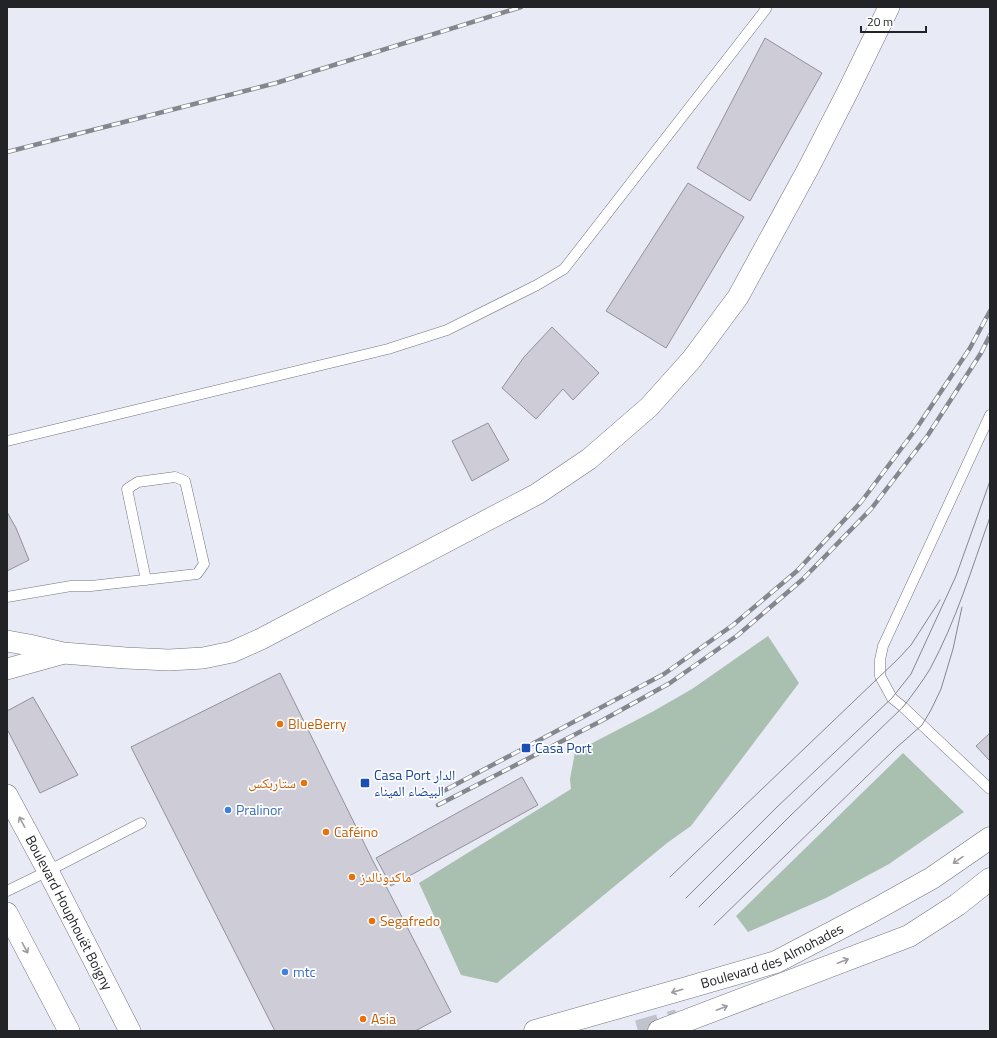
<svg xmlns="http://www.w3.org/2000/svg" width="997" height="1038" font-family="'Titillium Web','Noto Naskh Arabic',sans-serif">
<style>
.green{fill:#a9bfaf}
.building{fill:#cdccd7;stroke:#92919b}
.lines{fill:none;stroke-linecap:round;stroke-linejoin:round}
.highway-tunnel{stroke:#c0c3cd;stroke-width:22;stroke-dasharray:22 11;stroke-linecap:butt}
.lane-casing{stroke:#72757f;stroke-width:11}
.street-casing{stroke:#72757f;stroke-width:22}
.primary-casing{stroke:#72757f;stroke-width:23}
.lane{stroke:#fff;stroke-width:10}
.street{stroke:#fff;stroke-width:21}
.primary{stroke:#fff;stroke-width:22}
.tram{stroke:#85878e;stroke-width:1}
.rail-casing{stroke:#85878e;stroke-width:4.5}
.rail{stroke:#fff;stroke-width:3;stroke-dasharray:9;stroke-linecap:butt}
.oneway{stroke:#9c9c9e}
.food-dot{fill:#e8710a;stroke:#fff;stroke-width:1.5}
.transit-dot{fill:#1a4fb4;stroke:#fff;stroke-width:1.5}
.shop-dot{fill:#3f7fe0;stroke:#fff;stroke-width:1.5}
.labels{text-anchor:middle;stroke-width:3.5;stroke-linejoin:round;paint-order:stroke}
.food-label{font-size:14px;fill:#c56008;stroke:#fff;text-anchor:start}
.transit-label{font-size:14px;fill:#164399;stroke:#fff;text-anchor:start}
.shop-label{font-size:14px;fill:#366cbe;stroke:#fff;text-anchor:start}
.street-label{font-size:14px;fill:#222327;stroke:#fff}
</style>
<rect width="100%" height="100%" fill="#e8ebf6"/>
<!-- green -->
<path class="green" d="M768,636L799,683L691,826L667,843L497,983L461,975L419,883L571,789L570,779L575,752L652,712L692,689Z
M903,753L964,812L889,864L826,898L748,932L736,916Z"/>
<!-- building -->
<path class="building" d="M765,38L822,73L750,201L697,168Z
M688,183L744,217L666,348L606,311Z
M552,327L599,373L573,400L563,389L536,419L502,388L524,357Z
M488,423L509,460L472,481L452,441Z
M7,512L16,528L29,560L7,571Z
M280,673L372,859L451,1012L415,1031H275L131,747Z
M33,697L78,775L40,793L7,729V711Z
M990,733V761L976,746Z
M522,777L538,805L391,886L376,858Z"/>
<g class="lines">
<!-- highway-tunnel -->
<path class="highway-tunnel" d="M638,1031L678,1020"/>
<defs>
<path id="lane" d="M990,415L883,646L880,660V676L892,698L903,707L922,725L990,789
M7,441L388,349L447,330L537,285L564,269L766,9
M7,597L71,586H91L197,574L204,564L185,481L175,477L138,482L127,489L146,580
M7,891L48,871L141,823"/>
<g id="street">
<path d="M7,641L29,645L63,653L126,658L169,660L203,658L232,652L261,639L537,494L589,459L649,407L692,359L738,297L809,167L848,91L889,7"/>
<path d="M7,669L61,654"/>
<path id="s1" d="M7,795L48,871L130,1031"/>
<path d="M7,913L69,1031"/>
</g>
<g id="primary">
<path id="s2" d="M535,1031L683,989L776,962L871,912L932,878L990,838"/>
<path d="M659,1031L909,936L957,905L990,879"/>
</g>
</defs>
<!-- lane casing -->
<use href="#lane" class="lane-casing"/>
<!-- street casing -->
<use href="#street" class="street-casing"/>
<!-- primary casing -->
<use href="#primary" class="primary-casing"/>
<!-- lane -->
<use href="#lane" class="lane"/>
<!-- street -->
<use href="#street" class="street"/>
<!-- primary -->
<use href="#primary" class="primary"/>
<!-- tram -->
<path class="tram" d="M670,877L898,659L911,645L940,600
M686,898L777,807L892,698L911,674L956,576L990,481
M699,907L789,817L903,707C913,694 922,682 930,669C956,621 972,568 990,517
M714,925L896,748L922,725L931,710L941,689L953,649L962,607"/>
<defs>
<path id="rail" d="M7,152L276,83L521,7
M432,797L664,674L733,625L797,571L861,502L916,429L970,348L990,311
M438,805L603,720L670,683L738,635L803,579L871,509L928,435L981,353L990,335"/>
</defs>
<!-- rail casing -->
<use href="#rail" class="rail-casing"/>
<!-- rail -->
<use href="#rail" class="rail"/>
</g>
<!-- one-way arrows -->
<defs><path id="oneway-shaft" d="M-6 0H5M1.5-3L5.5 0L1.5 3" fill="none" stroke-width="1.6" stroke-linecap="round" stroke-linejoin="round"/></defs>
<g class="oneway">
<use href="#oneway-shaft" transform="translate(22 822) rotate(-118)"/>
<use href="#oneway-shaft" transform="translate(958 860) rotate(145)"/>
<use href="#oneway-shaft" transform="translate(25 948) rotate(62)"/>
<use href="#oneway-shaft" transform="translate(843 961) rotate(-21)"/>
<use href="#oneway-shaft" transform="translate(677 991) rotate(164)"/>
<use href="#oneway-shaft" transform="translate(722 1008) rotate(-21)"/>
</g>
<!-- markers -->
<g class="food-dot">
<circle cx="280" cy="724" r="4"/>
<circle cx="304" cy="783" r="4"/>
<circle cx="326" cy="832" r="4"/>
<circle cx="352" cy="877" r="4"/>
<circle cx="372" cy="921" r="4"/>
<circle cx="363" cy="1019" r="4"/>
</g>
<g class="transit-dot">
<rect x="521" y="743" width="10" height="10" rx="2"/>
<rect x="360" y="778" width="10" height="10" rx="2"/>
</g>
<g class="shop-dot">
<circle cx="228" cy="810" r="4"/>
<circle cx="285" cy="972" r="4"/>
</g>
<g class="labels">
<!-- food labels -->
<g class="food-label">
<text x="288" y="729">BlueBerry</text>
<text x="296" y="788" text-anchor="end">ستاربكس</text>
<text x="334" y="837">Caféino</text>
<text x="360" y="882">ماكدونالدز</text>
<text x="380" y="926">Segafredo</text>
<text x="371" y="1024">Asia</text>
</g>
<!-- transit labels -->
<g class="transit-label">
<text x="535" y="753">Casa Port</text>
<text x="374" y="780">Casa Port الدار<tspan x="374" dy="16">البيضاء الميناء</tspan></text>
</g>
<!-- shop labels -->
<g class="shop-label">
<text x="236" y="815">Pralinor</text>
<text x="293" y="977">mtc</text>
</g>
<!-- street labels -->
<g class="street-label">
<text dy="5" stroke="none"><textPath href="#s1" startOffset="133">Boulevard Houphouët Boigny</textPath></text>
<text dy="5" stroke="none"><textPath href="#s2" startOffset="249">Boulevard des Almohades</textPath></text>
</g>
</g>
<!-- border -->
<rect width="997" height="1038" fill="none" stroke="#222327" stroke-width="16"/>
<!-- scale -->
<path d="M861 26v6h65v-6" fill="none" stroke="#222327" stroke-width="2"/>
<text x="867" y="26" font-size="12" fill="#222327" stroke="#ffffff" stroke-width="3" paint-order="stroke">20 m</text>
</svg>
